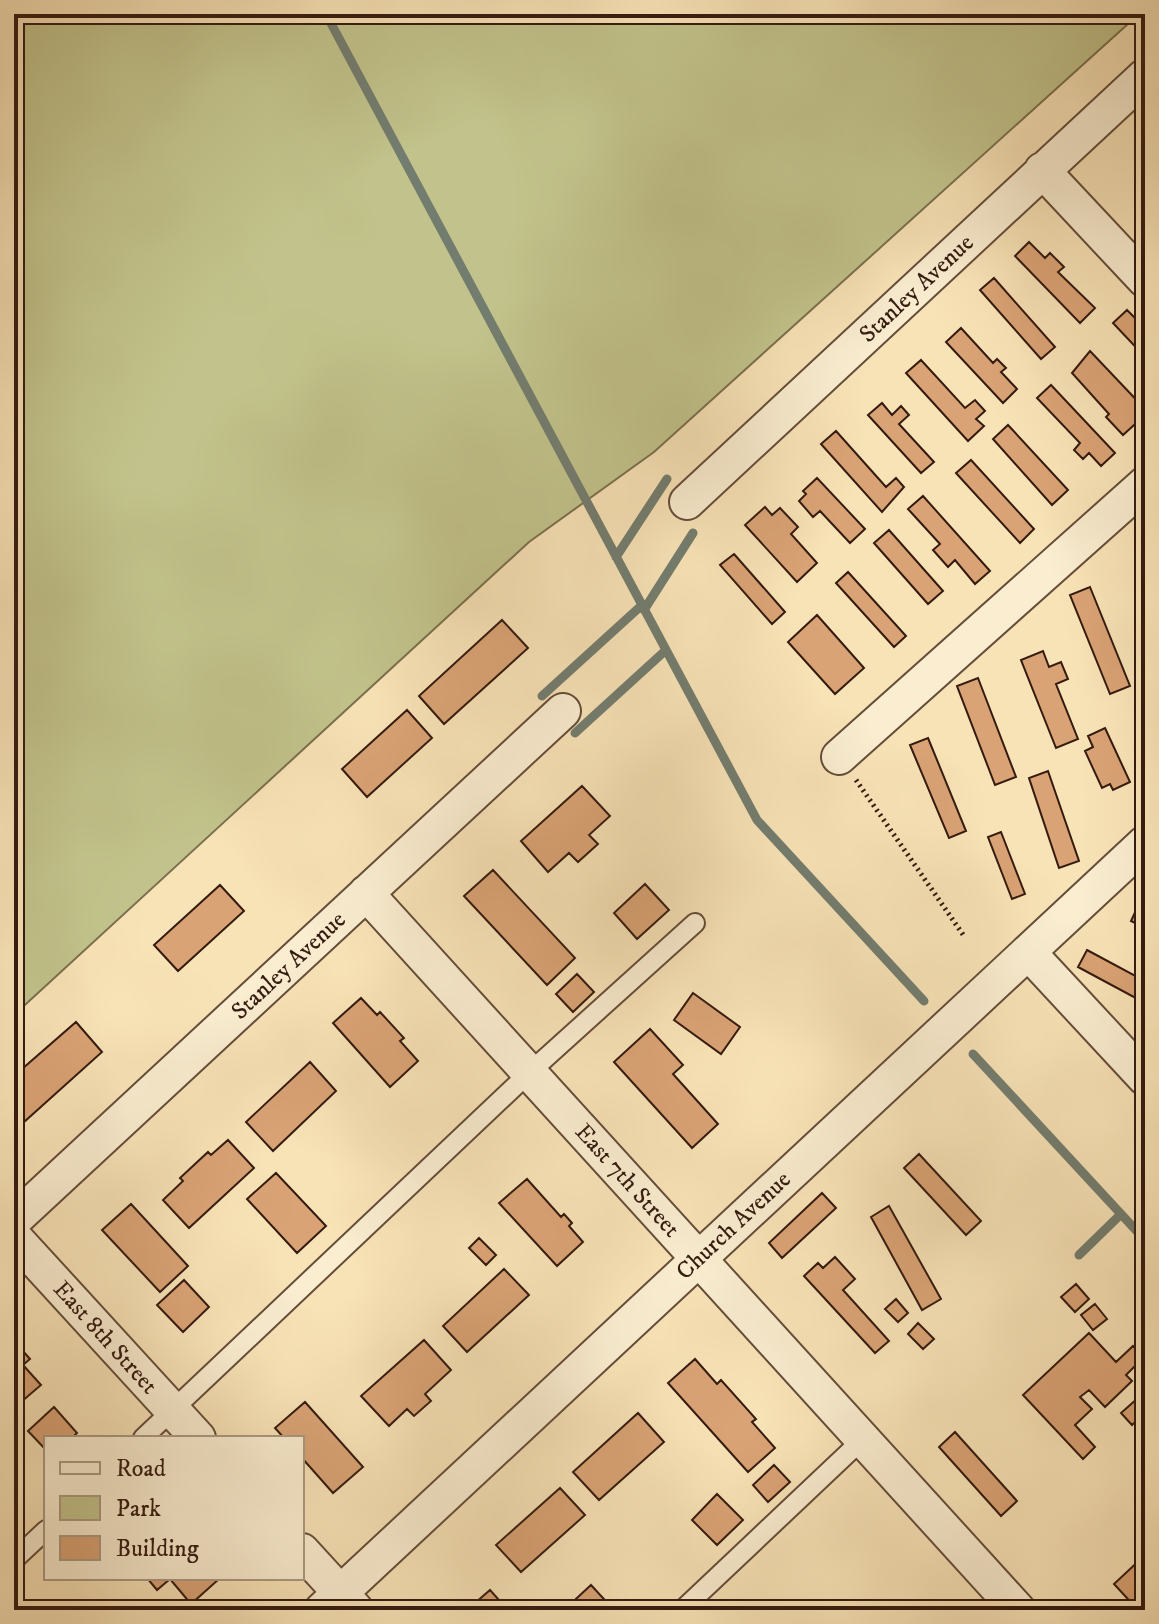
<svg xmlns="http://www.w3.org/2000/svg" width="1159" height="1624" font-family="'IM FELL DW Pica',serif">
<style>
.green{fill:#c2c38c;stroke:#7b6f4e;stroke-width:2}
.lines{fill:none;stroke-linecap:round;stroke-linejoin:round}
.stream{stroke:#737d6f;stroke-width:9}
.building{fill:#daa375;stroke:#341b10;stroke-width:2}
.lane-casing{stroke:#654d3a;stroke-width:22}
.street-casing{stroke:#654d3a;stroke-width:38}
.path{stroke:#341b10;stroke-width:5;stroke-dasharray:2 4;stroke-linecap:butt}
.lane{stroke:#faedd0;stroke-width:18}
.street{stroke:#faedd0;stroke-width:34}
.labels{text-anchor:middle;stroke-width:6;stroke-linejoin:round;paint-order:stroke}
.street-label{font-size:24px;fill:#341b10;stroke:#faedd0}
</style>
<rect width="100%" height="100%" fill="#f8e3b7"/>
<filter id="stains"><feTurbulence type="fractalNoise" baseFrequency=".0025" numOctaves="4"/><feColorMatrix values="0 0 0 0 .2 0 0 0 0 .09 0 0 0 0 .02 0 0 0 .5 -.17"/></filter>
<radialGradient id="worn" r=".72"><stop offset=".6" stop-color="#630" stop-opacity="0"/><stop offset="1" stop-color="#630" stop-opacity=".3"/></radialGradient>
<!-- green -->
<path class="green" d="M14,14H1139L654,452L529,542L14,1015Z"/>
<g class="lines">
<!-- stream -->
<path class="stream" d="M326,14L757,820L924,1001
M616,557L667,479
M644,610L693,533
M542,696L642,605
M575,733L666,650
M973,1054L1145,1240
M1079,1255L1121,1214"/>
</g>
<!-- building -->
<path class="building" d="M1029,242L1045,258L1050,253L1064,267L1058,272L1095,308L1080,323L1015,256Z
M994,278L1055,347L1041,359L980,290Z
M1127,310L1145,328V357L1113,323Z
M961,328L993,363L997,359L1006,368L1001,372L1017,389L1003,403L946,342Z
M1090,351L1145,409V415L1123,435L1106,417L1109,414L1072,373Z
M921,360L965,408L975,400L985,411L976,419L984,426L968,441L906,373Z
M1051,385L1115,453L1101,466L1089,453L1083,459L1074,450L1080,443L1037,398Z
M882,403L892,415L901,406L909,415L899,424L934,462L921,473L868,415Z
M1008,425L1068,490L1052,505L993,439Z
M836,431L886,487L896,478L904,487L882,512L821,444Z
M971,460L1034,529L1020,543L956,473Z
M817,478L865,529L850,543L820,511L813,517L799,501L806,494L803,491Z
M923,496L990,571L975,584L955,560L948,567L933,550L940,544L908,509Z
M765,507L772,515L780,508L798,527L791,534L817,563L797,582L745,525Z
M889,530L943,591L928,604L874,543Z
M734,554L785,612L772,624L720,565Z
M848,572L906,636L894,647L836,583Z
M1090,587L1130,686L1110,694L1070,595Z
M817,615L864,668L835,694L788,642Z
M502,620L528,648L444,724L419,696Z
M1043,651L1049,667L1061,662L1068,679L1056,684L1078,739L1056,748L1021,660Z
M978,678L1016,777L995,785L957,686Z
M407,710L432,738L367,797L342,769Z
M1105,728L1130,782L1113,790L1110,784L1102,788L1085,751L1093,747L1088,736Z
M928,738L966,831L949,838L910,745Z
M1048,771L1079,861L1059,868L1029,778Z
M582,786L610,816L589,835L598,844L578,862L569,853L548,872L521,841Z
M1001,832L1025,894L1012,899L988,837Z
M493,870L575,958L547,985L464,896Z
M645,884L669,910L637,939L614,913Z
M220,885L244,911L178,971L154,945Z
M1138,906L1145,910V928L1131,921Z
M1087,950L1145,981V1003L1078,967Z
M577,974L594,992L573,1012L556,994Z
M693,993L740,1027L721,1054L674,1020Z
M361,998L377,1015L380,1012L404,1038L400,1041L418,1061L390,1087L333,1023Z
M76,1022L102,1052L24,1122L14,1111V1076Z
M650,1029L683,1065L673,1074L718,1124L692,1148L614,1062Z
M310,1062L336,1091L273,1151L246,1122Z
M228,1140L254,1168L189,1228L163,1200L183,1181L180,1178L208,1152L211,1155Z
M919,1154L981,1221L966,1235L904,1168Z
M276,1173L326,1226L297,1253L247,1199Z
M527,1179L561,1217L564,1214L572,1223L569,1226L583,1242L557,1266L499,1203Z
M822,1193L836,1208L782,1258L769,1243Z
M131,1204L188,1266L160,1292L102,1230Z
M889,1206L941,1299L922,1310L871,1217Z
M479,1238L496,1255L486,1265L469,1248Z
M835,1257L855,1279L843,1290L889,1341L875,1353L804,1276L818,1263L823,1268Z
M504,1269L529,1295L467,1352L443,1326Z
M184,1280L209,1307L183,1332L157,1305Z
M1076,1284L1089,1299L1075,1312L1061,1297Z
M896,1299L908,1313L898,1322L885,1309Z
M1095,1304L1107,1319L1093,1330L1081,1315Z
M918,1323L934,1339L923,1349L908,1334Z
M1089,1333L1116,1362L1133,1346L1144,1357L1126,1375L1132,1381L1105,1407L1089,1390L1080,1397L1092,1409L1075,1425L1095,1447L1083,1459L1023,1395Z
M424,1340L451,1370L425,1394L431,1401L414,1416L407,1409L389,1426L361,1396Z
M15,1342L30,1359L23,1365L41,1385L14,1408Z
M695,1359L717,1384L721,1380L756,1419L752,1422L775,1448L748,1472L668,1383Z
M1138,1398L1145,1406V1413L1132,1425L1121,1413Z
M305,1402L363,1467L333,1493L302,1458V1438H284L275,1428Z
M54,1407L77,1433L72,1438H46V1450L28,1431Z
M638,1413L664,1442L599,1500L573,1472Z
M955,1432L1017,1501L1001,1516L939,1447Z
M774,1465L790,1482L768,1502L753,1485Z
M560,1488L585,1515L521,1572L496,1545Z
M717,1494L743,1520L717,1545L692,1520Z
M1145,1555V1610H1138L1114,1584Z
M147,1578H218L219,1579L191,1604L170,1579L157,1590Z
M591,1585L614,1610H564Z
M490,1590L508,1610H467Z"/>
<g class="lines">
<defs>
<path id="lane" d="M143,1438L530,1072L695,923
M14,1560L46,1530
M682,1610L864,1438"/>
<path id="street" d="M1042,170L1145,280
M687,502L1145,76
M839,757L1145,484
M366,893L1018,1610
M1028,952L1145,1078
M14,1220L563,711
M14,1237L198,1438
M302,1551L356,1610
M322,1610L1145,843"/>
</defs>
<!-- lane casing -->
<use href="#lane" class="lane-casing"/>
<!-- street casing -->
<use href="#street" class="street-casing"/>
<!-- path -->
<path class="path" d="M856,780L964,936"/>
<!-- lane -->
<use href="#lane" class="lane"/>
<!-- street -->
<use href="#street" class="street"/>
</g>
<g class="labels">
<!-- street labels -->
<g class="street-label">
<text transform="translate(916 288) rotate(-43)" y="8">Stanley Avenue</text>
<text transform="translate(288 965) rotate(-43)" y="8">Stanley Avenue</text>
<text transform="translate(628 1180) rotate(48)" y="8">East 7th Street</text>
<text transform="translate(733 1225) rotate(-43)" y="8">Church Avenue</text>
<text transform="translate(106 1337) rotate(48)" y="8">East 8th Street</text>
</g>
</g>
<!-- margin -->
<rect width="1159" height="1624" fill="none" stroke="#f8e3b7" stroke-width="48"/>
<rect x="16" y="16" width="1127" height="1592" fill="none" stroke="#341b10" stroke-width="4"/>
<rect x="24" y="24" width="1111" height="1576" fill="none" stroke="#341b10" stroke-width="2"/>
<!-- legend -->
<rect x="44" y="1436" width="260" height="144" fill="#faedd0" stroke="#ab9983" stroke-width="2"/>
<rect x="60" y="1462" width="40" height="12" fill="#faedd0" stroke="#ab9983" stroke-width="2"/>
<text x="116" y="1476" font-size="24" fill="#341b10">Road</text>
<rect x="60" y="1496" width="40" height="24" fill="#c2c38c" stroke="#ab9983" stroke-width="2"/>
<text x="116" y="1516" font-size="24" fill="#341b10">Park</text>
<rect x="60" y="1536" width="40" height="24" fill="#daa375" stroke="#ab9983" stroke-width="2"/>
<text x="116" y="1556" font-size="24" fill="#341b10">Building</text>
<rect width="100%" height="100%" filter="url(#stains)"/>
<rect width="100%" height="100%" fill="url(#worn)"/>
</svg>
